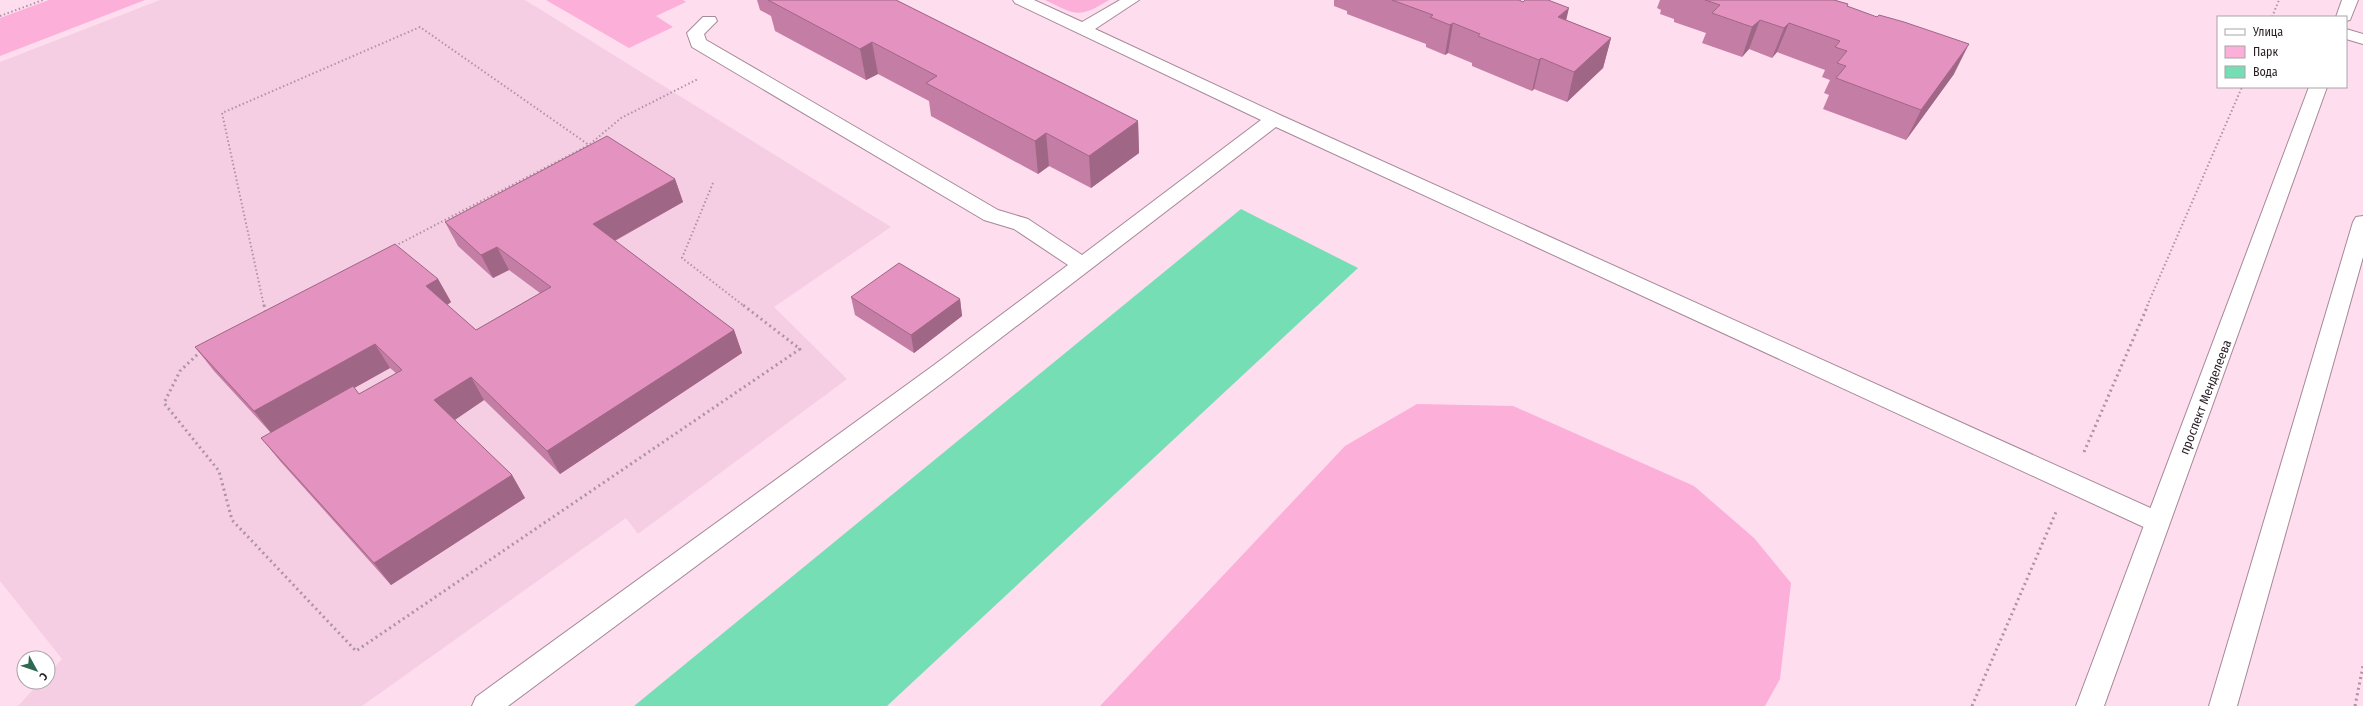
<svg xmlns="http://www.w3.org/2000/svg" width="2363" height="706" font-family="'Fira Sans Condensed',sans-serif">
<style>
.built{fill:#f6cee3}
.green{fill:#fcafd9}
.water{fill:#76deb5}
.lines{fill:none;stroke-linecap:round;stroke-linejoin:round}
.minor-casing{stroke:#a68897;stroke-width:2}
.major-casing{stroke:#a68897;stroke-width:2}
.path-far1{stroke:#ad94a1;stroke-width:2;stroke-dasharray:1.5 2.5;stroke-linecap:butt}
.path{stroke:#ad94a1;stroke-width:3;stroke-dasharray:2 3.5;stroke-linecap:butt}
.minor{fill:#fff;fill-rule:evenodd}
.major{fill:#fff;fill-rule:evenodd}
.wall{fill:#c47ea5;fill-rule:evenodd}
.shaded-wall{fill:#a06686}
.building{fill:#e492c0;stroke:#a06686}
.labels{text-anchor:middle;stroke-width:3.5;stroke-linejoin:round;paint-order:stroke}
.street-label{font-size:13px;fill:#271c22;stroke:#fff}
</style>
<rect width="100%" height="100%" fill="#feddee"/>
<!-- built -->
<path class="built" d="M160,0H525L891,227L774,307L847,379L638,534L626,518L362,706H18L40,682H48V674L62,659L0,581V62Z"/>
<!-- green -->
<path class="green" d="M49,0H145L0,56V18Z
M546,0H683L686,2L656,16L673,27L629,48Z
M1045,0H1109C1078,19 1076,15 1045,0Z
M1417,404L1513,406L1694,486L1754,538L1791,583L1780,679L1765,706H1100L1345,446Z"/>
<!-- water -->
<path class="water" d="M1241,209L1358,268L887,706H634Z"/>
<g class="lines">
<defs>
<path id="minor" d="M1013,0H1034L1082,22L1120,0H1139L1095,29L1280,115L2166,515L2169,522L2166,529L2157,532L2148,529L1276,127L950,377L508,706H472L476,697L934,365L1068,265L1014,229L984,220L692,47L687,33L703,17H715L717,21L704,34L706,40L998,210L1028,219L1082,255L1261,120L1015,3Z"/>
<path id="major" d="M2342,0H2358L2350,20L2346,21V17H2336Z
M2346,29L2363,34V44L2346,39Z
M2309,87H2327L2104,706H2076Z
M2363,216V257L2237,706H2209L2353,222L2356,217Z"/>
</defs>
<!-- minor casing -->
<use href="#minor" class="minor-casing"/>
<!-- major casing -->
<use href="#major" class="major-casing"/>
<!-- path-far1 -->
<path class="path-far1" d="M0,16L43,0
M2272,17L2279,0
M713,183L682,258L744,306
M395,246L589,145L621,118L698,79
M264,306L222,113L420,27L589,145
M2147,306L2242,87"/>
<!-- path -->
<path class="path" d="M264,305L266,313
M201,351L180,371L164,403L219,471L232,520L356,651L800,349L743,305
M2084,452L2148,305
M1972,706L2056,512
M2355,706L2363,666"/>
<!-- minor -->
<use href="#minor" class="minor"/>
<!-- major -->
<use href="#major" class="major"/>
</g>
<!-- wall -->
<path class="wall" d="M757,0H896L1138,121L1139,153L1091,188L1049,166L1038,174L931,116L929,101L878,74L866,80L775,31L771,16L760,10Z
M1334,0H1519L1566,20L1611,38L1603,68L1567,102L1534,89L1532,91L1472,66V63L1448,53L1445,55L1426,47V44L1347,14V11L1334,6Z
M1660,0H1834L1848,4L1847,6L1954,74L1906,140L1823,109L1829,95L1824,93L1830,80L1822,77L1825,70L1777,52L1772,58L1749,49L1742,57L1702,43L1706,33L1674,22V19L1660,14L1661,10L1657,8Z
M675,179L683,202L615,241L734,330L742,353L560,474L484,400L454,420L512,475L525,498L391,585L280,461L261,438L271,433L214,371L195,347L438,279L451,302L447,305L476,330L540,293L509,270L493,278L458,246L445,222ZM390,368L396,373L359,394L354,388Z
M851,297L960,299L962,316L914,353L855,315Z"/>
<!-- shaded-wall -->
<path class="shaded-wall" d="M1569,8L1562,38L1558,17Z
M1760,20L1749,49L1742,57L1752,27Z
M1453,23L1448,53L1445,55L1450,25Z
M1789,23L1777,52L1772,58L1784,28Z
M1611,38L1603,68L1567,102L1574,72Z
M872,42L878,74L866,80L860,49Z
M1969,44L1954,74L1906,140L1921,110Z
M1541,58L1534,89L1532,91L1539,60Z
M1138,121L1139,153L1091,188L1089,156Z
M1046,133L1049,166L1038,174L1035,141Z
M675,179L683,202L603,247L593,224Z
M497,247L509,270L493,278L481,255Z
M438,279L451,302L440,310L426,286Z
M960,299L962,316L914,353L911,335Z
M734,330L742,353L560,474L547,451Z
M375,344L390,368L272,434L254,411Z
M471,377L484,400L449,424L434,400Z
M512,475L525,498L391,585L374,563Z"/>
<!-- building -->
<path class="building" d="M768,0H896L1138,121L1089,156L1046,133L1035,141L926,83L937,76L872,42L860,49Z
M1392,0H1519L1523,2L1525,0H1548L1569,8L1558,17L1611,38L1574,72L1541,58L1539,60L1478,36L1480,34L1453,23L1450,25L1430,17L1433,15Z
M1705,0H1834L1848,4L1847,6L1877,17L1879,15L1904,22L1969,44L1921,110L1836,78L1846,66L1837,63L1847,51L1835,47L1840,41L1789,23L1784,28L1760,20L1752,27L1712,13L1720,5Z
M607,136L675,179L593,224L734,330L547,451L471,377L434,400L512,475L374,563L261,438L353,386L359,394L402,370L375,344L254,411L195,347L395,244L438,279L426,286L476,330L551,287L497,247L481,255L445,222Z
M899,263L960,299L911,335L851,297Z"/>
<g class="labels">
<!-- street labels -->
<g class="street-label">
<text transform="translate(2205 397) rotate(-69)" y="5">проспект Менделеева</text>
</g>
</g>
<!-- legend -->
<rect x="2217" y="16" width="130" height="72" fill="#ffffff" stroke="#a9a4a7"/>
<rect x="2225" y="29" width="20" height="6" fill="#ffffff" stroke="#a9a4a7"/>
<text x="2253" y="36" font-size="12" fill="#271c22">Улица</text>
<rect x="2225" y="46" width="20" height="12" fill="#fcafd9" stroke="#a9a4a7"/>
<text x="2253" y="56" font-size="12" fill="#271c22">Парк</text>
<rect x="2225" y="66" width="20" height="12" fill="#76deb5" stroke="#a9a4a7"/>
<text x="2253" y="76" font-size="12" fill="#271c22">Вода</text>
<!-- north arrow -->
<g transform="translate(36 670) rotate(130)"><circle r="19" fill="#ffffff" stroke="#a9a4a7"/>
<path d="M0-3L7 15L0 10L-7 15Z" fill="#2e6952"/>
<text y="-6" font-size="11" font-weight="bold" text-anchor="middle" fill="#271c22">С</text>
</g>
</svg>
